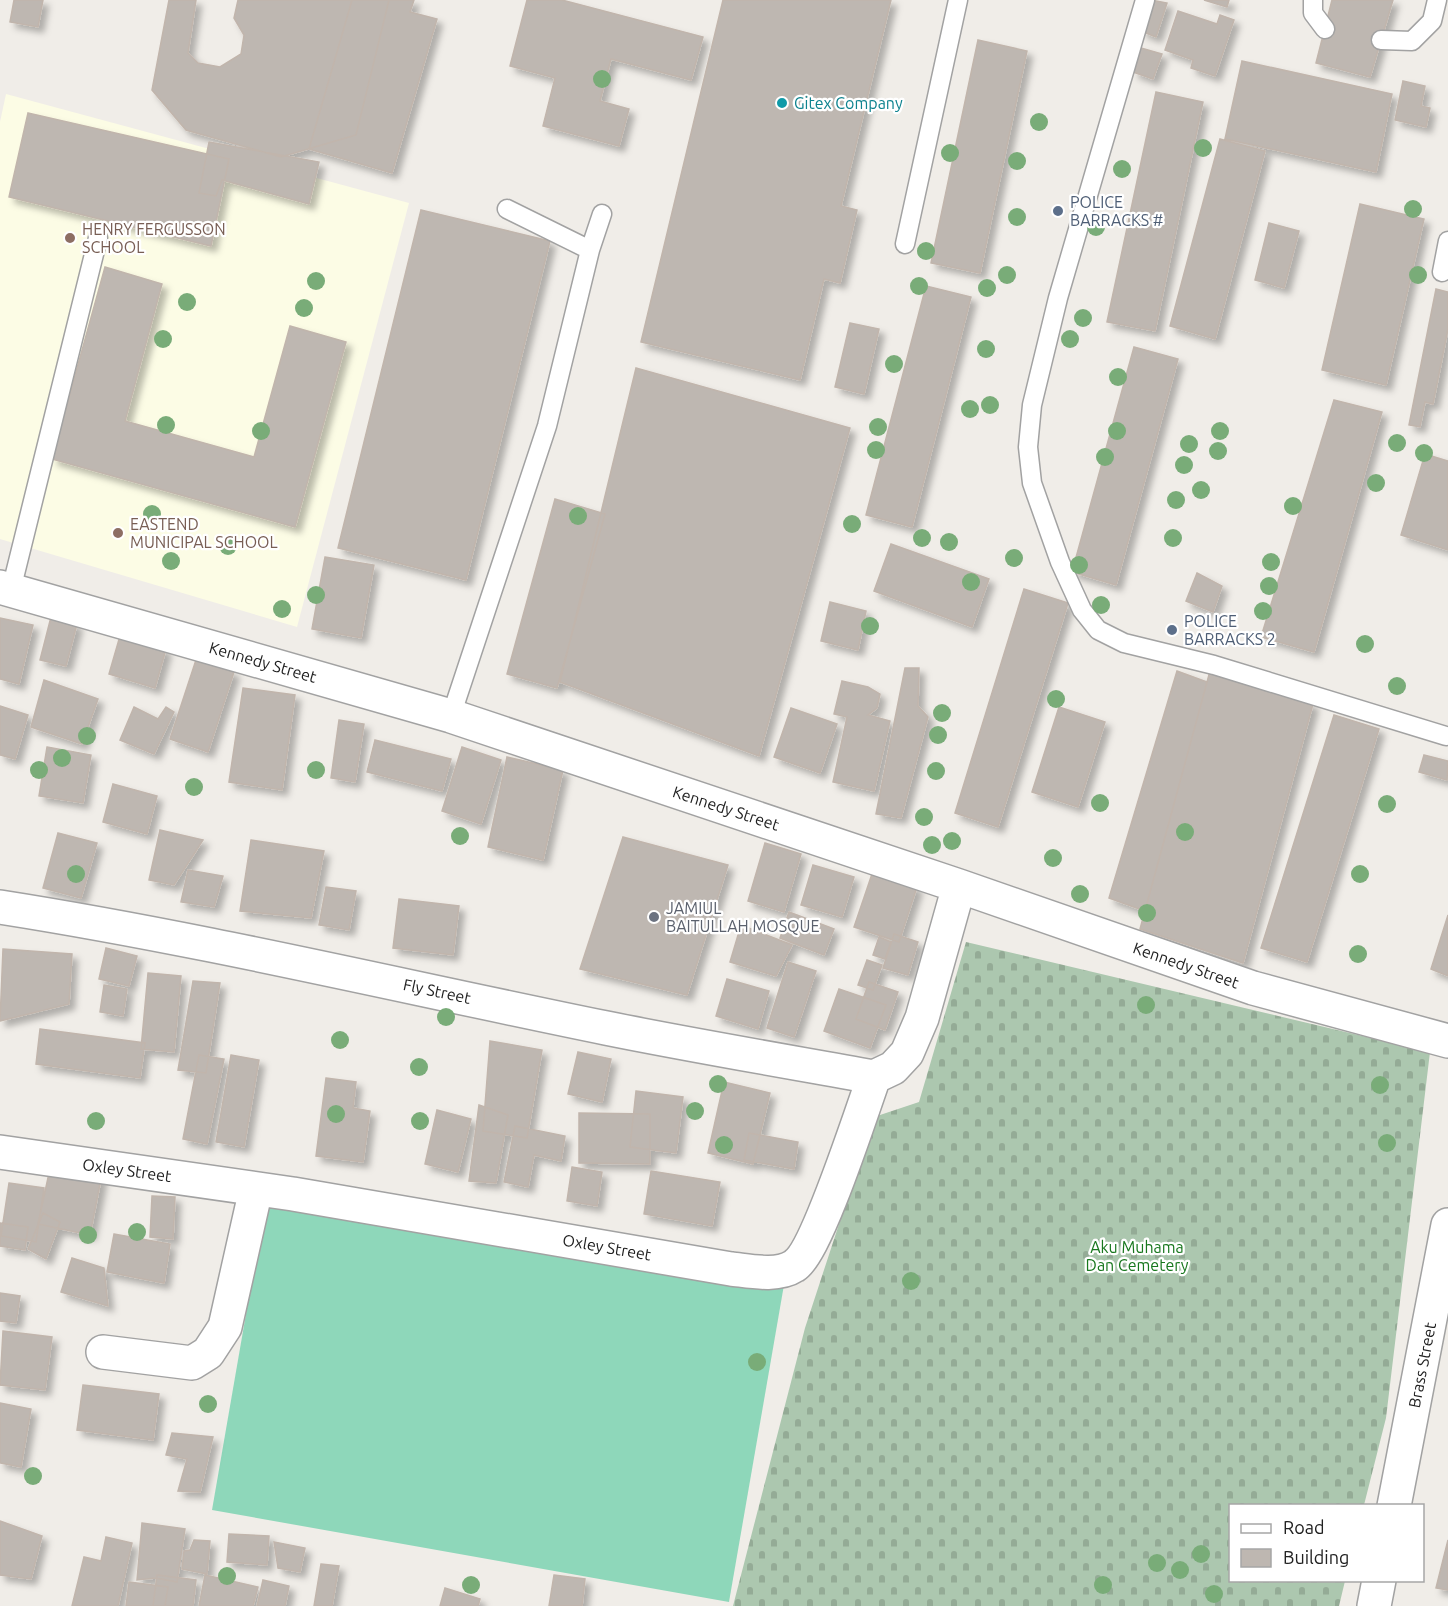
<svg xmlns="http://www.w3.org/2000/svg" width="1448" height="1606" font-family="Ubuntu,sans-serif">
<style>
.education{fill:#fcfce5}
.cemetery{fill:url(#cemetery-stones)}
.pitch{fill:#8ed7ba}
.building{fill:#beb7b1;stroke:#c1b5ac;stroke-width:1.5;filter:url(#shadow)}
.lines{fill:none;stroke-linecap:round;stroke-linejoin:round}
.service-casing{stroke:#a2a2a2;stroke-width:21}
.minor-casing{stroke:#a2a2a2;stroke-width:36}
.service{stroke:#fff;stroke-width:18}
.minor{stroke:#fff;stroke-width:33}
.tree{fill:#79ac78}
.culture-dot{fill:#0f9aa8;stroke:#fff;stroke-width:2}
.service-dot{fill:#5c6f8a;stroke:#fff;stroke-width:2}
.education-dot{fill:#8d6e63;stroke:#fff;stroke-width:2}
.worship-dot{fill:#6b7280;stroke:#fff;stroke-width:2}
.labels{text-anchor:middle;stroke-width:4.5;stroke-linejoin:round;paint-order:stroke}
.culture-label{font-size:16px;fill:#0d838f;stroke:#fff;text-anchor:start}
.service-label{font-size:16px;fill:#4e5e75;stroke:#fff;text-anchor:start}
.education-label{font-size:16px;fill:#785e54;stroke:#fff;text-anchor:start}
.street-label{font-size:16px;fill:#212121;stroke:#fff}
.worship-label{font-size:16px;fill:#5b616d;stroke:#fff;text-anchor:start}
.park-label{font-size:16px;fill:#17771d;stroke:#fff}
</style>
<defs>
<pattern id="cemetery-stones" width="16" height="16" patternUnits="userSpaceOnUse" patternTransform="scale(1.5)"><rect width="16" height="16" fill="#acc7af"/><path d="M2 7V4a2 2 0 0 1 4 0v3zM10 15v-3a2 2 0 0 1 4 0v3z" fill="#94ab96"/></pattern>
<filter id="shadow"><feDropShadow dx="5.5" dy="5.5" stdDeviation="3" flood-color="#0004"/></filter>
</defs>
<rect width="100%" height="100%" fill="#f0ede8"/>
<!-- education -->
<path class="education" d="M6,94L409,203L297,627L0,539V122Z"/>
<!-- cemetery -->
<path class="cemetery" d="M966,942L1430,1052L1386,1418L1364,1505L1230,1506V1580L1345,1581L1339,1606H733L805,1328L874,1117L919,1102Z"/>
<!-- pitch -->
<path class="pitch" d="M268,1187L785,1279L729,1602L212,1510Z"/>
<!-- building -->
<path class="building" d="M14,0H43L38,27L10,22Z
M169,0H196L188,53L198,63L220,67L241,54L244,35L234,18L238,0H389L356,135L281,157L186,130L152,90Z
M352,0H414L410,12L437,19L392,173L309,149Z
M527,0H562L703,37L691,80L611,59L600,101L629,109L619,146L543,126L555,78L510,66Z
M723,0H891L841,206L857,210L840,283L824,279L800,380L641,342Z
M1151,0L1167,3L1156,37L1141,31Z
M1204,0H1229L1227,7Z
M1332,0H1393L1370,77L1316,63Z
M1178,11L1217,24L1220,15L1234,20L1215,76L1191,68L1193,60L1165,50Z
M978,40L1027,51L980,273L931,263Z
M1141,48L1162,54L1153,79L1133,72Z
M1242,61L1392,94L1376,172L1225,139Z
M1403,81L1425,86L1421,106L1430,108L1426,127L1395,120Z
M1156,92L1203,102L1155,331L1107,322Z
M28,113L229,159L211,246L9,197Z
M1220,139L1265,151L1215,339L1170,326Z
M209,142L319,162L309,204L222,180L216,196L199,193Z
M1360,204L1424,219L1386,385L1322,370Z
M421,210L550,241L466,580L338,548Z
M1269,223L1299,231L1284,288L1255,280Z
M105,267L162,284L125,421L254,457L290,326L346,342L295,527L52,459Z
M926,286L971,297L912,527L866,515Z
M1436,289L1448,292V329L1433,404L1425,402L1420,427L1409,425Z
M850,323L879,329L864,394L835,387Z
M1134,347L1178,359L1116,585L1072,572Z
M636,368L850,428L759,756L560,682Z
M1334,400L1382,412L1314,652L1261,637Z
M1425,454L1448,461V550L1401,535Z
M555,499L605,514L557,688L507,674Z
M891,544L989,579L972,627L874,591Z
M325,557L374,565L361,638L312,629Z
M1197,573L1222,586L1213,612L1186,601Z
M1024,589L1068,603L998,827L955,813Z
M830,602L866,611L858,650L821,641Z
M51,617L77,624L66,666L40,660Z
M0,618L33,625L19,684L0,679Z
M120,636L166,649L155,688L109,674Z
M196,660L234,672L208,752L170,739Z
M905,668H919L918,706L928,717L901,818L876,814Z
M1177,671L1207,682L1145,911L1109,898Z
M1210,671L1313,704L1243,963L1140,929Z
M44,680L98,699L82,744L31,727Z
M842,681L868,687L880,694L877,708L868,715L890,721L874,791L833,782L847,717L834,714Z
M243,688L295,695L282,790L229,782Z
M0,706L28,715L15,759L0,755Z
M134,707L158,719L166,707L174,712L154,754L120,740Z
M1059,707L1105,722L1078,807L1032,792Z
M791,708L837,724L820,773L774,757Z
M1334,715L1379,729L1307,962L1261,948Z
M339,720L364,724L355,782L331,778Z
M375,740L451,759L442,791L367,772Z
M47,747L91,755L83,803L39,796Z
M462,747L501,760L481,824L442,811Z
M1424,755L1448,761L1447,780L1419,772Z
M507,757L563,770L543,860L488,847Z
M113,784L157,796L147,834L103,822Z
M160,830L203,840L174,885L149,880Z
M58,833L97,843L81,898L43,888Z
M623,837L728,865L687,995L580,969Z
M251,840L324,851L311,918L240,911Z
M765,843L801,854L784,912L748,901Z
M813,865L854,877L842,917L801,905Z
M188,870L223,876L214,907L181,902Z
M873,871L917,887L899,942L854,927Z
M326,887L356,891L349,930L319,925Z
M399,899L459,906L453,955L393,948Z
M789,912L834,929L824,955L780,938Z
M1448,915V976L1431,969Z
M741,925L792,945L776,976L730,962Z
M894,934L918,942L908,975L883,968Z
M879,937L891,942L885,959L873,955Z
M106,948L137,956L129,986L99,979Z
M3,949L72,954L69,1004L0,1021Z
M867,960L882,965L873,990L858,985Z
M788,962L816,971L794,1037L767,1028Z
M148,973L181,976L174,1052L141,1049Z
M727,979L769,991L758,1029L716,1016Z
M193,981L220,983L206,1073L178,1070Z
M869,982L898,992L885,1030L856,1019Z
M104,985L127,989L123,1016L100,1012Z
M839,989L886,1005L870,1048L824,1031Z
M40,1029L145,1043L140,1078L36,1064Z
M490,1041L542,1050L527,1138L483,1131Z
M578,1052L611,1059L602,1102L568,1094Z
M199,1055L224,1059L207,1144L183,1139Z
M231,1055L259,1060L244,1147L216,1142Z
M326,1078L356,1082L353,1108L370,1111L363,1162L316,1156Z
M724,1082L770,1093L753,1164L708,1153Z
M636,1091L683,1097L676,1153L630,1147Z
M479,1105L508,1115L496,1183L469,1181Z
M437,1110L471,1119L458,1172L425,1164Z
M579,1113L650,1114V1164L579,1163Z
M515,1126L565,1136L561,1161L534,1155L528,1187L504,1182Z
M749,1133L798,1142L794,1169L744,1160Z
M51,1164L102,1174L90,1235L38,1224Z
M572,1167L602,1172L597,1206L567,1201Z
M651,1171L720,1182L712,1226L644,1214Z
M9,1183L44,1188L36,1242L1,1236Z
M152,1196L175,1197L173,1239L150,1237Z
M43,1213L60,1222L46,1259L28,1249Z
M0,1223L28,1227L25,1250L0,1246Z
M114,1234L170,1244L164,1283L107,1272Z
M72,1258L104,1268L108,1306L61,1292Z
M0,1293L20,1296L16,1323L0,1321Z
M3,1331L52,1337L45,1390L0,1385Z
M83,1385L159,1394L153,1440L77,1430Z
M0,1403L31,1409L21,1467L0,1463Z
M172,1433L213,1437L200,1492L178,1491L187,1459L166,1455Z
M0,1521L42,1536L31,1579L0,1575Z
M142,1523L185,1529L177,1582L156,1578L137,1580Z
M229,1534L269,1536L267,1565L227,1562Z
M106,1537L132,1543L118,1606H72L84,1557L101,1561Z
M194,1540L210,1541L207,1574L182,1569L184,1551L190,1550Z
M1448,1540V1590L1436,1588Z
M274,1542L305,1548L300,1572L278,1568Z
M321,1564L339,1566L332,1606H314Z
M157,1575L196,1580L193,1606H153Z
M205,1575L258,1587L253,1606H199Z
M554,1575L585,1579L582,1606H549Z
M263,1580L289,1586L285,1606H257Z
M129,1582L168,1587L165,1606H126Z
M445,1588L480,1599L478,1606H440Z"/>
<g class="lines">
<defs>
<path id="service" d="M1145,0L1058,298L1032,405L1028,447L1032,483L1060,562L1082,610L1098,630L1124,643L1214,665L1446,736
M1313,0V13L1325,29
M1381,40L1412,41L1432,21L1437,0
M507,209L590,250L602,214
M905,244L958,0
M1442,272L1448,241
M11,590L98,238
M451,716L547,426L590,250"/>
<path id="minor" d="M0,587L451,716L959,886L1253,988L1448,1041
M0,907C204,939 404,987 606,1028C695,1046 785,1061 874,1077
M0,1152L293,1194L731,1269C750,1271 777,1277 794,1266C817,1252 862,1110 874,1077L893,1068L907,1053L922,1018L959,886
M103,1352L192,1363L208,1353L225,1327L256,1189
M1394,1506L1448,1225
M1374,1606L1379,1580"/>
</defs>
<!-- service casing -->
<use href="#service" class="service-casing"/>
<!-- minor casing -->
<use href="#minor" class="minor-casing"/>
<!-- service -->
<use href="#service" class="service"/>
<!-- minor -->
<use href="#minor" class="minor"/>
</g>
<!-- trees -->
<g class="tree">
<circle cx="602" cy="79" r="9"/>
<circle cx="1039" cy="122" r="9"/>
<circle cx="1203" cy="148" r="9"/>
<circle cx="950" cy="153" r="9"/>
<circle cx="1017" cy="161" r="9"/>
<circle cx="1122" cy="169" r="9"/>
<circle cx="1413" cy="209" r="9"/>
<circle cx="1017" cy="217" r="9"/>
<circle cx="1096" cy="227" r="9"/>
<circle cx="926" cy="251" r="9"/>
<circle cx="1007" cy="275" r="9"/>
<circle cx="1418" cy="275" r="9"/>
<circle cx="316" cy="281" r="9"/>
<circle cx="919" cy="286" r="9"/>
<circle cx="987" cy="288" r="9"/>
<circle cx="187" cy="302" r="9"/>
<circle cx="304" cy="308" r="9"/>
<circle cx="1083" cy="318" r="9"/>
<circle cx="163" cy="339" r="9"/>
<circle cx="1070" cy="339" r="9"/>
<circle cx="986" cy="349" r="9"/>
<circle cx="894" cy="364" r="9"/>
<circle cx="1118" cy="377" r="9"/>
<circle cx="990" cy="405" r="9"/>
<circle cx="970" cy="409" r="9"/>
<circle cx="166" cy="425" r="9"/>
<circle cx="878" cy="427" r="9"/>
<circle cx="261" cy="431" r="9"/>
<circle cx="1117" cy="431" r="9"/>
<circle cx="1220" cy="431" r="9"/>
<circle cx="1397" cy="443" r="9"/>
<circle cx="1189" cy="444" r="9"/>
<circle cx="876" cy="450" r="9"/>
<circle cx="1218" cy="451" r="9"/>
<circle cx="1424" cy="453" r="9"/>
<circle cx="1105" cy="457" r="9"/>
<circle cx="1184" cy="465" r="9"/>
<circle cx="1376" cy="483" r="9"/>
<circle cx="1201" cy="490" r="9"/>
<circle cx="1176" cy="500" r="9"/>
<circle cx="1293" cy="506" r="9"/>
<circle cx="152" cy="514" r="9"/>
<circle cx="578" cy="516" r="9"/>
<circle cx="852" cy="524" r="9"/>
<circle cx="922" cy="538" r="9"/>
<circle cx="1173" cy="538" r="9"/>
<circle cx="949" cy="542" r="9"/>
<circle cx="228" cy="546" r="9"/>
<circle cx="1014" cy="558" r="9"/>
<circle cx="171" cy="561" r="9"/>
<circle cx="1271" cy="562" r="9"/>
<circle cx="1079" cy="565" r="9"/>
<circle cx="971" cy="582" r="9"/>
<circle cx="1269" cy="586" r="9"/>
<circle cx="316" cy="595" r="9"/>
<circle cx="1101" cy="605" r="9"/>
<circle cx="282" cy="609" r="9"/>
<circle cx="1263" cy="611" r="9"/>
<circle cx="870" cy="626" r="9"/>
<circle cx="1365" cy="644" r="9"/>
<circle cx="1397" cy="686" r="9"/>
<circle cx="1056" cy="699" r="9"/>
<circle cx="942" cy="713" r="9"/>
<circle cx="938" cy="735" r="9"/>
<circle cx="87" cy="736" r="9"/>
<circle cx="62" cy="758" r="9"/>
<circle cx="39" cy="770" r="9"/>
<circle cx="316" cy="770" r="9"/>
<circle cx="936" cy="771" r="9"/>
<circle cx="194" cy="787" r="9"/>
<circle cx="1100" cy="803" r="9"/>
<circle cx="1387" cy="804" r="9"/>
<circle cx="924" cy="817" r="9"/>
<circle cx="1185" cy="832" r="9"/>
<circle cx="460" cy="836" r="9"/>
<circle cx="952" cy="841" r="9"/>
<circle cx="932" cy="845" r="9"/>
<circle cx="1053" cy="858" r="9"/>
<circle cx="76" cy="874" r="9"/>
<circle cx="1360" cy="874" r="9"/>
<circle cx="1080" cy="894" r="9"/>
<circle cx="1147" cy="913" r="9"/>
<circle cx="1358" cy="954" r="9"/>
<circle cx="1146" cy="1005" r="9"/>
<circle cx="446" cy="1017" r="9"/>
<circle cx="340" cy="1040" r="9"/>
<circle cx="419" cy="1067" r="9"/>
<circle cx="718" cy="1084" r="9"/>
<circle cx="1380" cy="1085" r="9"/>
<circle cx="695" cy="1111" r="9"/>
<circle cx="336" cy="1114" r="9"/>
<circle cx="96" cy="1121" r="9"/>
<circle cx="420" cy="1121" r="9"/>
<circle cx="1387" cy="1143" r="9"/>
<circle cx="724" cy="1145" r="9"/>
<circle cx="137" cy="1232" r="9"/>
<circle cx="88" cy="1235" r="9"/>
<circle cx="911" cy="1281" r="9"/>
<circle cx="757" cy="1362" r="9"/>
<circle cx="208" cy="1404" r="9"/>
<circle cx="33" cy="1476" r="9"/>
<circle cx="1201" cy="1554" r="9"/>
<circle cx="1157" cy="1563" r="9"/>
<circle cx="1180" cy="1570" r="9"/>
<circle cx="227" cy="1576" r="9"/>
<circle cx="471" cy="1585" r="9"/>
<circle cx="1103" cy="1585" r="9"/>
<circle cx="1214" cy="1594" r="9"/>
</g>
<!-- markers -->
<circle class="culture-dot" cx="782" cy="103" r="6"/>
<g class="service-dot">
<circle cx="1058" cy="211" r="6"/>
<circle cx="1172" cy="630" r="6"/>
</g>
<g class="education-dot">
<circle cx="70" cy="238" r="6"/>
<circle cx="118" cy="533" r="6"/>
</g>
<circle class="worship-dot" cx="654" cy="917" r="6"/>
<g class="labels">
<!-- culture labels -->
<g class="culture-label">
<text x="794" y="109">Gitex Company</text>
</g>
<!-- service labels -->
<g class="service-label">
<text x="1070" y="208">POLICE<tspan x="1070" dy="18">BARRACKS #</tspan></text>
<text x="1184" y="627">POLICE<tspan x="1184" dy="18">BARRACKS 2</tspan></text>
</g>
<!-- education labels -->
<g class="education-label">
<text x="82" y="235">HENRY FERGUSSON<tspan x="82" dy="18">SCHOOL</tspan></text>
<text x="130" y="530">EASTEND<tspan x="130" dy="18">MUNICIPAL SCHOOL</tspan></text>
</g>
<!-- street labels -->
<g class="street-label">
<text transform="translate(263 662) rotate(16)" y="6">Kennedy Street</text>
<text transform="translate(726 808) rotate(18)" y="6">Kennedy Street</text>
<text transform="translate(1186 965) rotate(19)" y="6">Kennedy Street</text>
<text transform="translate(437 991) rotate(12)" y="6">Fly Street</text>
<text transform="translate(127 1170) rotate(8)" y="6">Oxley Street</text>
<text transform="translate(607 1247) rotate(10)" y="6">Oxley Street</text>
<text transform="translate(1422 1365) rotate(-79)" y="6">Brass Street</text>
</g>
<!-- worship labels -->
<g class="worship-label">
<text x="666" y="914">JAMIUL<tspan x="666" dy="18">BAITULLAH MOSQUE</tspan></text>
</g>
<!-- park labels -->
<g class="park-label">
<text x="1137" y="1253">Aku Muhama<tspan x="1137" dy="18">Dan Cemetery</tspan></text>
</g>
</g>
<!-- legend -->
<rect x="1229" y="1504" width="195" height="78" fill="#ffffff" stroke="#a6a6a6" stroke-width="1.5"/>
<rect x="1241" y="1524" width="30" height="9" fill="#ffffff" stroke="#a6a6a6" stroke-width="1.5"/>
<text x="1283" y="1534" font-size="18" fill="#212121">Road</text>
<rect x="1241" y="1549" width="30" height="18" fill="#beb7b1" stroke="#a6a6a6" stroke-width="1.5"/>
<text x="1283" y="1564" font-size="18" fill="#212121">Building</text>
</svg>
